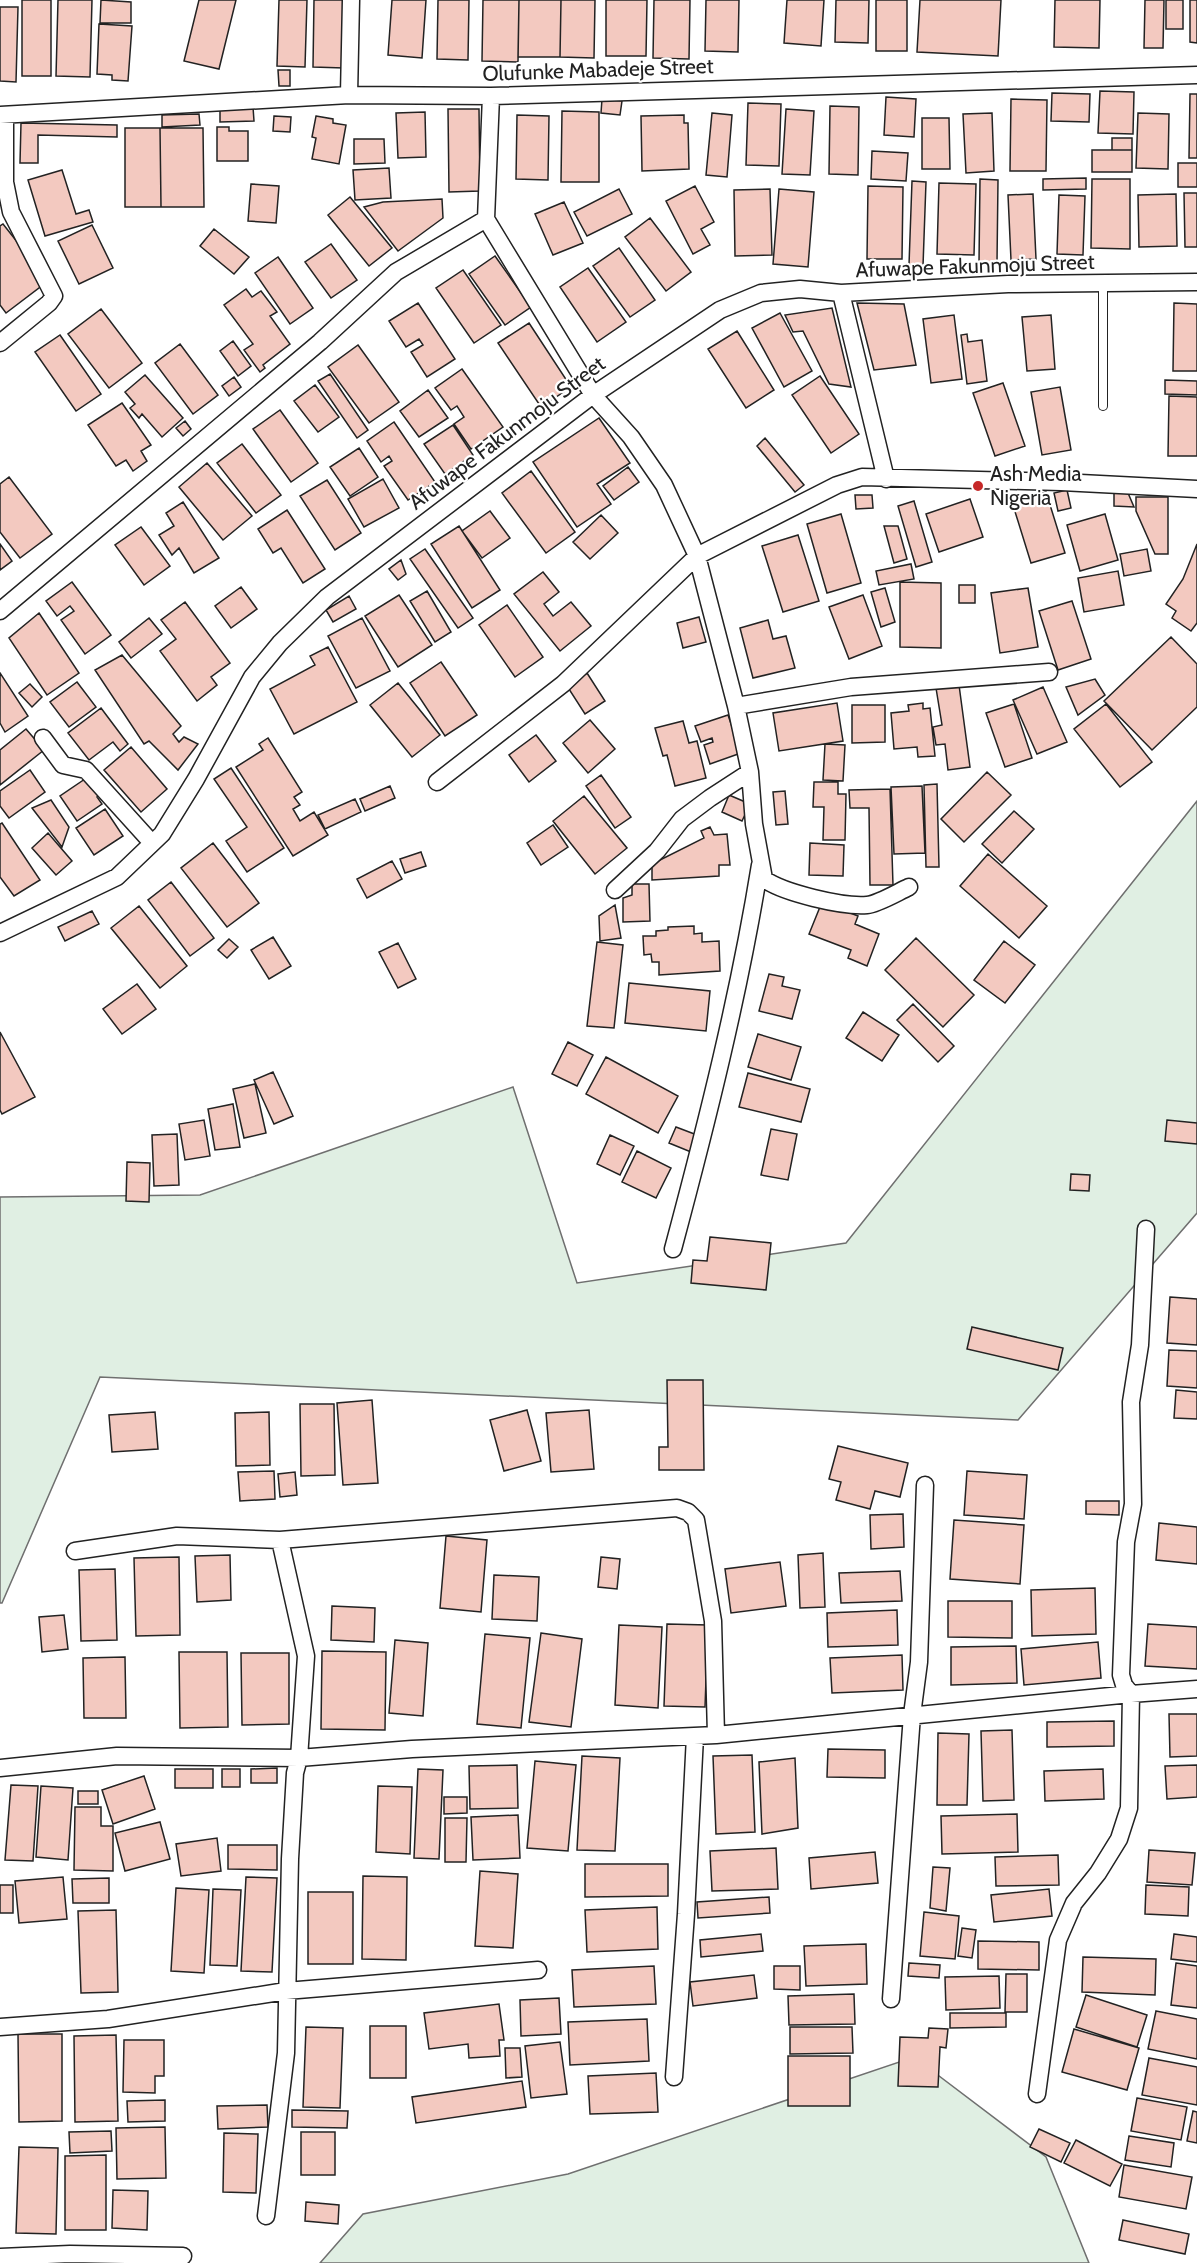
<svg xmlns="http://www.w3.org/2000/svg" width="1197" height="2263" font-family="Cabin,sans-serif">
<style>
.green{fill:#e0efe3;stroke:#6f6f6f;stroke-width:1.5}
.building{fill:#f3c9c0;stroke:#222;stroke-width:1.5}
.lines{fill:none;stroke-linecap:round;stroke-linejoin:round}
.lane-casing{stroke:#222;stroke-width:10}
.street-casing{stroke:#222;stroke-width:19}
.lane{stroke:#fff;stroke-width:8}
.street{stroke:#fff;stroke-width:16}
.poi-dot{fill:#c62828;stroke:#fff;stroke-width:2}
.labels{text-anchor:middle;stroke-width:4.5;stroke-linejoin:round;paint-order:stroke}
.street-label{font-size:21px;fill:#222;stroke:#fff}
.poi-label{font-size:21px;fill:#222;stroke:#fff;text-anchor:start}
</style>
<rect width="100%" height="100%" fill="#fff"/>
<!-- green -->
<path class="green" d="M1197,801V1213L1018,1420L100,1377L2,1603H0V1197L200,1195L513,1087L577,1283L846,1243Z
M914,2057L1046,2157L1089,2263H320L363,2214L568,2174Z"/>
<!-- building -->
<path class="building" d="M22,0H51V76H22Z
M58,0H92L90,77L56,76Z
M101,0L131,2V23H100Z
M199,0H236L219,69L184,61Z
M279,0H307L305,67L277,66Z
M314,0H345L344,68L313,67Z
M392,0H426L422,58L388,55Z
M438,0H469L468,60L437,59Z
M483,0H519L518,62L482,61Z
M519,0H561L560,57H518Z
M561,0H595L594,58L560,57Z
M606,0H647L646,56H606Z
M654,0H690L689,59L653,58Z
M706,0H739L738,52L705,51Z
M787,0H824L821,46L784,43Z
M836,0H869L868,43L835,42Z
M876,0H907V51H876Z
M920,0H1001L998,56L917,52Z
M1055,0H1100L1099,48L1054,47Z
M1145,0H1164L1163,48H1144Z
M1166,0H1183V29H1166Z
M1190,0H1197V43L1190,42Z
M0,7H18L16,82L0,81Z
M99,24L132,26L128,81L112,80V75L97,74Z
M278,70H290V86H279Z
M1100,91L1134,92L1133,134L1098,133Z
M1052,93L1090,94L1089,122L1051,121Z
M1190,94H1197V158H1189Z
M886,97L916,99L914,137L884,135Z
M602,99L622,101L620,115L601,113Z
M1011,99L1047,100L1046,171H1010Z
M748,103L781,104L779,166L746,165Z
M830,106L859,107L858,175L829,174Z
M220,107H253L254,121L220,122Z
M448,109H479L480,191L449,192Z
M786,109L814,111L810,175L782,174Z
M562,111L599,112V182H561Z
M425,112L426,157L398,158L396,113Z
M712,113L732,115L727,177L706,175Z
M992,113L994,171L966,173L963,114Z
M1138,113L1169,114L1168,169L1136,168Z
M199,114L200,125L162,127V115Z
M517,115L549,116L548,180L516,179Z
M684,115V123H688L689,169L642,171L641,116Z
M274,116L291,117L290,132L273,131Z
M316,116L333,119V123L346,125L339,164L312,159L316,138L312,137Z
M922,118H949L950,169H922Z
M21,123L117,125V137L38,135V163H20Z
M217,127H229V131H248V161H217Z
M125,128H160L161,207H125Z
M160,128H203L204,207H161Z
M1112,138H1132V150H1112Z
M354,139H384L385,163L354,164Z
M1092,150H1132V172H1092Z
M872,151L908,153L906,181L871,179Z
M1178,163H1197V187H1178Z
M389,168L391,198L355,200L353,170Z
M62,170L76,214L89,210L93,222L45,236L28,180Z
M1086,178V189L1043,190V179Z
M980,179L998,180L997,263H979Z
M1092,179H1130V249L1091,248Z
M912,181L926,182L923,266L909,265Z
M939,183L976,184L974,255L937,254Z
M251,184L279,186L276,223L248,221Z
M695,186L714,222L701,229L710,245L693,254L666,201Z
M868,186L903,187L902,259H867Z
M619,189L632,214L587,236L574,212Z
M770,189L772,255L735,256L734,190Z
M779,189L814,192L808,267L773,264Z
M1184,193H1197V247H1185Z
M1033,194L1036,259L1011,260L1008,195Z
M1176,194L1177,246L1139,247L1138,195Z
M1059,195L1085,196L1083,255L1057,254Z
M350,197L392,248L369,266L328,215Z
M442,199L443,218L398,251L364,207L383,202Z
M564,202L583,243L553,255L535,214Z
M650,218L691,272L666,291L625,237Z
M3,224L48,281L6,313L0,305V226Z
M92,225L113,268L79,284L58,241Z
M214,229L249,257L234,274L200,246Z
M331,244L357,280L331,298L305,262Z
M619,248L655,300L630,317L593,266Z
M495,256L531,307L505,325L469,274Z
M278,257L313,308L290,324L255,273Z
M588,268L626,322L597,342L560,287Z
M463,270L501,325L474,343L436,288Z
M246,289L252,297L261,291L277,312L270,316L290,344L263,365L265,368L260,372L244,350L253,344L224,305Z
M418,303L455,359L427,377L411,352L423,345L419,339L406,347L389,321Z
M857,303L904,304L916,365L874,370Z
M1174,303L1197,304V371H1173Z
M832,308L851,387L829,384L803,331L793,332L785,315Z
M101,309L142,363L109,388L68,334Z
M780,313L812,371L784,387L752,328Z
M954,315L962,379L931,383L923,319Z
M1051,315L1055,369L1027,371L1022,317Z
M529,323L571,387L541,407L498,343Z
M737,331L774,390L746,408L708,349Z
M967,334L968,342L982,340L987,381L967,384L961,335Z
M60,335L101,394L76,411L35,352Z
M233,341L251,366L238,376L220,351Z
M180,344L218,395L193,414L155,363Z
M358,345L399,402L369,423L328,367Z
M462,369L503,427L471,449L454,424L464,417L457,406L451,410L435,388Z
M330,374L368,430L357,438L318,381Z
M145,375L183,418L162,437L142,414L139,418L130,408L135,404L125,392Z
M820,376L859,434L831,453L792,395Z
M234,377L241,387L229,396L222,386Z
M1165,380L1197,381V395L1165,394Z
M1003,383L1025,446L995,456L973,393Z
M315,385L339,417L318,432L294,401Z
M1060,387L1071,450L1042,455L1031,392Z
M428,390L448,418L419,437L400,411Z
M1169,396L1197,397V456H1168Z
M122,403L151,445L141,451L147,461L133,471L126,460L116,466L88,425Z
M280,410L318,463L291,482L253,429Z
M599,418L630,463L597,484L611,504L577,527L533,462Z
M185,421L191,429L183,436L176,428Z
M394,422L435,482L408,500L384,466L392,461L389,456L381,462L367,441Z
M453,425L473,455L445,474L424,444Z
M765,438L804,485L795,492L757,446Z
M242,444L281,495L256,513L217,463Z
M359,448L378,477L350,496L330,467Z
M207,463L252,516L223,540L179,487Z
M628,467L639,482L614,500L603,486Z
M531,471L575,532L546,553L502,493Z
M9,477L52,534L20,558L0,532V484Z
M383,479L399,508L364,527L348,499Z
M327,480L361,533L335,550L300,496Z
M1067,490L1071,508L1058,511L1054,493Z
M1046,492L1065,553L1031,563L1012,502Z
M1114,492L1128,493L1134,507L1114,506Z
M855,495H872L873,508L856,509Z
M1136,497H1168V554H1155L1136,511Z
M970,499L983,537L939,552L926,514Z
M914,501L932,562L916,567L898,506Z
M183,502L219,558L194,573L179,548L172,555L159,535L174,526L166,513Z
M287,510L325,569L303,583L281,548L273,553L258,529Z
M490,511L510,538L482,558L462,531Z
M841,514L861,583L827,593L807,524Z
M1105,514L1118,560L1080,571L1067,525Z
M601,515L618,533L590,559L573,542Z
M459,526L500,590L472,608L431,544Z
M884,526H898L907,559L894,563Z
M141,527L170,566L144,585L115,545Z
M798,535L819,601L783,612L762,546Z
M0,544L12,561L0,570Z
M1197,544V623L1191,631L1172,618L1176,611L1166,604L1183,579Z
M425,549L473,618L458,628L410,559Z
M1147,549L1151,571L1124,576L1120,554Z
M401,560L406,574L398,580L389,569Z
M911,564L914,579L879,585L876,571Z
M1118,571L1124,605L1084,612L1078,578Z
M543,572L559,592L544,604L553,616L571,602L591,626L560,651L514,594Z
M72,582L111,635L85,654L61,620L74,611L70,606L57,616L46,601Z
M900,582L941,583V648L900,647Z
M959,585H975V603H959Z
M241,587L257,609L231,628L215,606Z
M885,588L895,622L881,627L871,592Z
M1028,588L1038,647L1000,653L991,593Z
M427,591L451,632L435,642L410,601Z
M399,595L432,645L398,667L365,616Z
M863,595L882,646L849,659L829,607Z
M349,596L356,609L333,622L326,610Z
M1072,601L1091,659L1058,670L1039,611Z
M185,602L230,663L211,677L217,685L197,701L160,651L176,639L161,620Z
M507,605L543,657L515,677L479,625Z
M39,613L79,673L47,695L9,638Z
M699,617L706,642L683,648L677,623Z
M149,618L162,634L131,658L119,642Z
M362,618L390,671L356,688L328,636Z
M768,620L773,639L786,636L795,668L753,678L740,628Z
M1171,637L1197,664V707L1152,750L1104,701Z
M328,647L357,702L294,734L270,689L315,665L310,656Z
M122,655L181,726L173,734L179,742L184,737L198,744L178,770L149,741L144,744L95,670Z
M441,662L477,715L445,736L410,683Z
M0,673L28,716L5,732L0,723Z
M587,673L605,701L585,714L567,686Z
M1095,679L1105,695L1078,715L1066,687Z
M77,682L96,707L69,727L50,702Z
M398,683L440,735L412,757L370,705Z
M30,684L42,697L32,707L19,693Z
M959,685L970,767L948,770L945,744L936,745L933,727L942,725L936,688Z
M1043,687L1067,742L1037,754L1013,700Z
M837,703L843,741L779,751L773,713Z
M923,703V709L930,708L935,756L918,757L917,747L894,749L891,713L909,711L908,705Z
M1014,704L1032,758L1005,767L986,713Z
M1106,704L1152,762L1120,787L1074,729Z
M852,705H885V742L852,743Z
M101,708L128,744L120,751L113,742L89,760L68,733Z
M728,715L741,753L710,764L704,745L713,742L712,738L701,742L695,726Z
M590,720L615,749L588,773L563,743Z
M683,721L689,743L697,741L706,778L675,786L667,755L663,756L655,728Z
M26,729L44,750L0,785V750Z
M536,735L556,761L529,782L509,755Z
M268,738L302,792L294,797L300,805L293,809L300,821L314,812L328,835L293,856L236,767L263,750L259,744Z
M825,744L845,745L843,781L823,780Z
M131,747L167,789L141,812L104,770Z
M231,768L284,848L247,872L226,841L247,827L214,779Z
M30,770L45,792L9,818L0,806V791Z
M987,772L1011,795L964,842L941,819Z
M601,775L631,817L615,828L586,786Z
M85,779L91,788L98,786L103,793L97,797L102,804L77,821L60,796Z
M814,782H838V794H846L845,840H823L824,807H813Z
M937,784L939,867H926L924,785Z
M390,786L395,798L365,811L360,799Z
M922,786L925,853L894,854L891,787Z
M890,789L893,885H870L869,808H850L849,790Z
M785,791L788,824L776,825L773,792Z
M729,795L750,804L742,821L722,812Z
M584,796L627,848L595,874L553,821Z
M355,799L361,812L325,829L318,815Z
M51,800L69,827L62,847L32,808Z
M105,809L123,836L94,855L76,828Z
M1014,811L1034,829L1002,863L982,844Z
M2,823L40,880L14,896L0,877V824Z
M553,825L568,847L541,865L527,843Z
M710,827L714,835L727,834L730,865H719V876L652,880V864L704,838L701,831Z
M48,833L72,861L56,875L32,848Z
M213,843L259,903L227,927L181,868Z
M810,843L844,845L843,876L809,875Z
M421,852L426,866L405,873L400,859Z
M988,854L1047,906L1019,938L960,886Z
M392,861L402,879L367,898L357,879Z
M171,882L214,938L190,956L148,900Z
M632,884H649L650,921L623,922V898L632,895Z
M822,902L858,916L855,924L879,934L867,966L848,958L851,950L809,934Z
M615,905L621,938L600,941L599,916Z
M139,906L187,966L160,988L111,928Z
M92,911L99,924L65,941L58,927Z
M694,926V934L702,933V942L719,941L720,971L659,975V962H652L651,954L644,955L643,936H656V931L668,930V927Z
M273,937L291,966L269,979L251,950Z
M916,938L974,995L943,1027L885,970Z
M229,939L238,947L227,958L218,950Z
M1004,941L1035,965L1005,1003L974,980Z
M597,942L623,945L614,1028L587,1026Z
M398,943L416,979L398,988L379,952Z
M769,974L784,977L782,986L800,990L792,1019L759,1011Z
M629,983L710,991L706,1031L625,1023Z
M137,984L156,1009L122,1034L103,1009Z
M913,1004L954,1046L938,1062L897,1020Z
M863,1012L899,1035L882,1061L846,1038Z
M0,1032L35,1097L2,1114L0,1110Z
M758,1034L801,1047L791,1080L748,1067Z
M568,1042L593,1055L577,1086L552,1074Z
M606,1057L678,1096L658,1133L586,1094Z
M273,1072L293,1116L274,1124L254,1080Z
M748,1073L810,1089L801,1122L739,1107Z
M255,1084L266,1133L244,1138L233,1089Z
M233,1104L240,1147L215,1150L208,1109Z
M204,1120L210,1156L185,1160L179,1124Z
M1167,1120L1197,1123V1144L1165,1141Z
M676,1127L697,1135L691,1152L669,1143Z
M771,1129L797,1134L788,1180L761,1175Z
M177,1134L179,1185L154,1186L152,1135Z
M610,1135L634,1146L620,1175L597,1164Z
M637,1151L671,1168L656,1198L622,1182Z
M127,1162L150,1163L149,1202L126,1201Z
M1071,1174L1090,1175L1089,1191L1070,1190Z
M710,1237L771,1243L766,1290L691,1283L693,1260L707,1261Z
M1170,1297L1197,1299V1345L1167,1343Z
M972,1327L1063,1348L1058,1370L967,1349Z
M1169,1350L1197,1351V1388L1167,1386Z
M667,1380H703L704,1470H659V1447H668Z
M1176,1390L1197,1392V1419L1174,1418Z
M372,1400L378,1483L343,1485L337,1403Z
M300,1404H334L335,1475L301,1476Z
M527,1410L541,1461L504,1471L490,1420Z
M589,1410L594,1469L551,1472L546,1413Z
M155,1412L158,1449L112,1452L109,1415Z
M269,1412L270,1465L236,1466L235,1413Z
M838,1446L908,1463L900,1497L875,1491L870,1509L836,1500L841,1482L829,1479Z
M274,1471L275,1499L240,1501L238,1472Z
M967,1471L1027,1475L1024,1519L964,1515Z
M295,1472L297,1495L280,1497L278,1474Z
M1086,1501H1119V1515L1086,1514Z
M903,1514L904,1547L871,1549L870,1515Z
M954,1520L1024,1525L1020,1584L950,1579Z
M1159,1523L1197,1527V1564L1156,1560Z
M446,1536L487,1540L481,1612L440,1608Z
M823,1553L825,1607L800,1608L798,1555Z
M230,1555L231,1600L197,1602L195,1556Z
M179,1557L180,1635L136,1636L134,1558Z
M601,1557L620,1559L617,1589L598,1587Z
M780,1562L786,1606L731,1613L725,1569Z
M115,1569L117,1640L81,1641L79,1570Z
M900,1571L902,1601L841,1603L839,1573Z
M494,1575L539,1577L537,1621L492,1619Z
M1095,1588L1096,1634L1032,1636L1031,1590Z
M948,1601H1012V1638L948,1637Z
M332,1606L375,1608L374,1642L331,1640Z
M897,1610L898,1645L828,1647L827,1613Z
M64,1615L68,1649L42,1652L39,1617Z
M667,1624L708,1625L705,1707L664,1706Z
M1148,1624L1197,1627V1669L1145,1666Z
M619,1625L662,1627L658,1708L615,1705Z
M541,1633L582,1639L571,1727L529,1722Z
M485,1634L530,1638L521,1728L477,1724Z
M395,1640L428,1643L423,1716L389,1713Z
M1098,1642L1101,1678L1024,1685L1021,1649Z
M1016,1646L1017,1683L951,1685V1647Z
M322,1651L386,1652L385,1730L321,1729Z
M179,1652H227L228,1727L180,1728Z
M241,1653H289V1724L242,1725Z
M902,1655L903,1690L832,1693L830,1658Z
M125,1657L126,1718H84L83,1658Z
M1169,1714H1197V1756L1170,1757Z
M1114,1721V1746L1047,1747V1722Z
M1012,1730L1014,1800L983,1801L981,1731Z
M938,1733L969,1734L967,1805H937Z
M828,1749L885,1750V1778L827,1777Z
M752,1755L755,1832L716,1834L713,1756Z
M582,1756L620,1758L615,1851L577,1850Z
M795,1758L798,1828L762,1834L759,1762Z
M535,1761L576,1765L568,1851L527,1848Z
M517,1765L518,1808L470,1809L469,1766Z
M1197,1765V1797L1167,1799L1165,1766Z
M277,1768V1783H251V1769Z
M175,1769H213V1788H175Z
M222,1769H240V1787H222Z
M418,1769L443,1770L439,1859L414,1858Z
M1103,1769L1104,1799L1045,1801L1044,1771Z
M144,1776L155,1809L113,1824L102,1790Z
M11,1785L38,1786L33,1861L5,1860Z
M41,1786L73,1788L68,1860L36,1857Z
M378,1786L412,1787L410,1854L376,1852Z
M78,1791H98V1804H78Z
M444,1797H467V1813L444,1814Z
M75,1807H101V1826H113V1871L74,1870Z
M1017,1814L1018,1852L942,1854L941,1816Z
M518,1815L520,1858L473,1860L471,1817Z
M445,1818H467L466,1862H445Z
M160,1822L170,1859L125,1871L115,1833Z
M217,1838L221,1871L181,1876L176,1844Z
M228,1845H277V1870L228,1869Z
M776,1848L778,1889L712,1891L710,1851Z
M1149,1850L1195,1853L1192,1885L1147,1882Z
M875,1852L878,1883L811,1889L809,1858Z
M1058,1855L1059,1885L996,1886L995,1857Z
M585,1864H668V1896L585,1897Z
M933,1867L950,1868L946,1911L930,1908Z
M480,1871L518,1874L513,1948L475,1946Z
M363,1876L407,1877L406,1960L362,1959Z
M63,1877L67,1919L19,1923L15,1881Z
M246,1877L277,1878L272,1972L241,1971Z
M109,1878V1903H73L72,1879Z
M0,1885H13V1913H0Z
M1146,1885L1189,1887L1188,1916L1145,1914Z
M176,1888L209,1890L204,1973L171,1971Z
M213,1889L241,1890L237,1966L210,1965Z
M1049,1889L1052,1916L994,1922L991,1895Z
M308,1892H353V1964H308Z
M769,1897L770,1913L698,1918L697,1902Z
M657,1907L658,1949L587,1952L585,1910Z
M116,1910L118,1992L81,1993L78,1911Z
M924,1912L959,1916L955,1959L920,1956Z
M962,1928L976,1930L972,1958L958,1956Z
M761,1934L763,1951L701,1957L700,1940Z
M1174,1934L1197,1937V1962L1171,1959Z
M978,1941L1039,1942V1970L978,1969Z
M866,1944L867,1984L806,1986L804,1946Z
M1083,1957L1156,1959L1155,1995L1082,1992Z
M909,1963L940,1965L939,1978L908,1976Z
M1176,1963L1197,1966V2008L1171,2005Z
M654,1966L656,2004L574,2007L572,1970Z
M774,1966H800V1990L774,1989Z
M1006,1974H1027V2012H1005Z
M754,1975L757,1998L693,2006L690,1982Z
M999,1976L1000,2008L946,2010L945,1977Z
M854,1994L855,2024L789,2025L788,1996Z
M1086,1995L1147,2015L1137,2047L1076,2027Z
M559,1998L561,2034L521,2036L520,2000Z
M499,2004L504,2040H499L500,2056L469,2058L468,2044L429,2049L424,2013Z
M1156,2011L1197,2019V2059L1148,2049Z
M950,2013H1006V2027L950,2028Z
M647,2019L649,2061L570,2065L568,2022Z
M370,2026H406V2078H370Z
M306,2027L343,2028L340,2108L303,2107Z
M790,2027H852L853,2053L790,2054Z
M929,2028L948,2029L946,2048L940,2047L938,2087L898,2086L900,2037L928,2038Z
M1074,2029L1139,2048L1127,2090L1062,2072Z
M18,2034H62V2121L19,2122Z
M116,2035L118,2121L75,2122L74,2036Z
M124,2040H164V2076H155V2093L123,2092Z
M560,2042L567,2094L531,2098L525,2046Z
M505,2048H520L522,2077L506,2078Z
M788,2056H850V2106H788Z
M1149,2058L1197,2067V2105L1142,2095Z
M656,2073L658,2112L590,2114L588,2076Z
M522,2081L526,2107L416,2123L412,2097Z
M1137,2098L1187,2107L1181,2140L1131,2131Z
M165,2100V2121L128,2122L127,2101Z
M267,2105L268,2127L218,2129L217,2106Z
M292,2110L348,2111L347,2128L292,2127Z
M1193,2111L1197,2112V2143L1187,2141Z
M165,2127L166,2178L117,2179L116,2128Z
M1039,2129L1070,2143L1061,2162L1030,2147Z
M111,2131L112,2151L70,2153L69,2132Z
M301,2132H335V2175H301Z
M224,2133L258,2134L256,2193L223,2192Z
M1129,2136L1174,2143L1171,2167L1125,2160Z
M1076,2140L1122,2164L1110,2186L1064,2163Z
M19,2147L58,2148L56,2234L16,2233Z
M106,2155V2230H65V2156Z
M1124,2165L1192,2177L1186,2209L1119,2197Z
M113,2190L148,2191L147,2230L112,2228Z
M306,2202L339,2205L338,2224L305,2221Z
M1123,2220L1189,2234L1185,2254L1119,2240Z"/>
<g class="lines">
<defs>
<path id="lane" d="M1103,285V406"/>
<path id="street" d="M349,95L351,0
M491,96L486,219L593,395L631,437L664,485L697,556L736,706L750,772L754,824L764,879C783,893 843,907 867,905C878,904 898,892 909,887
M0,115L349,95L491,96L1197,75
M841,293L886,479
M0,343L49,303L54,296L11,212L5,182V115
M0,611L320,342L396,272L486,219
M736,706L851,687L1049,672
M43,738L63,765L86,770L152,843
M437,782L563,684L697,556L837,485L862,477L1061,482L1197,489
M615,890L657,851L682,819L710,798L750,772
M0,933L117,877L162,834L196,779L252,677L280,643L327,597L593,395L720,310L761,293L800,289L841,293L1008,284L1197,282
M673,1249C707,1122 739,995 760,865
M75,1551L177,1536L280,1540L677,1508L688,1512L696,1520L713,1621L716,1735
M0,1768L117,1756L299,1758L412,1749L716,1735L1131,1694L1197,1689
M891,1999L912,1715L919,1662L925,1485
M0,2027L108,2019L286,1991L538,1970
M674,2077L686,1914L695,1736
M1037,2094L1058,1940L1074,1903L1098,1873L1119,1839L1129,1808L1131,1694L1124,1685L1121,1675L1126,1542L1133,1504L1131,1402L1140,1345L1146,1229
M266,2216L286,2053L290,1859L295,1773L299,1758L306,1656L280,1540
M0,2257L70,2254L183,2256"/>
</defs>
<!-- lane casing -->
<use href="#lane" class="lane-casing"/>
<!-- street casing -->
<use href="#street" class="street-casing"/>
<!-- lane -->
<use href="#lane" class="lane"/>
<!-- street -->
<use href="#street" class="street"/>
</g>
<!-- markers -->
<circle class="poi-dot" cx="978" cy="486" r="6"/>
<g class="labels">
<!-- street labels -->
<g class="street-label">
<text transform="translate(598 70) rotate(-2)" y="7">Olufunke Mabadeje Street</text>
<text transform="translate(975 266) rotate(-2)" y="7">Afuwape Fakunmoju Street</text>
<text transform="translate(507 433) rotate(-37)" y="7">Afuwape Fakunmoju Street</text>
</g>
<!-- poi labels -->
<g class="poi-label">
<text x="990" y="481">Ash Media<tspan x="990" dy="24">Nigeria</tspan></text>
</g>
</g>
</svg>
